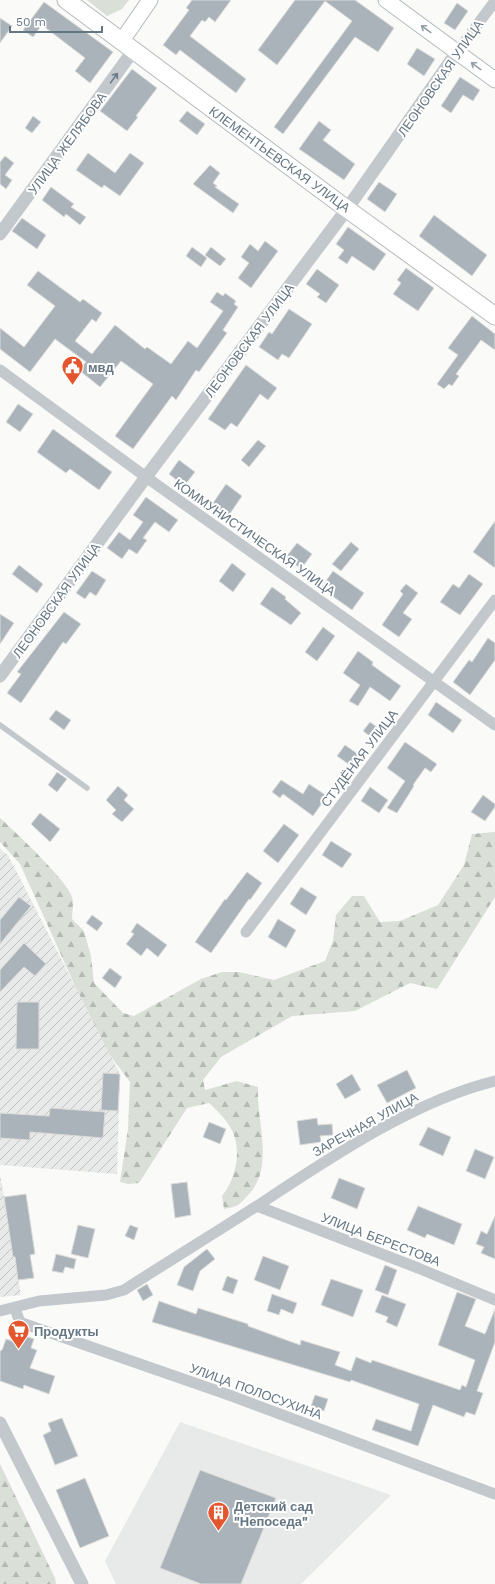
<svg xmlns="http://www.w3.org/2000/svg" width="495" height="1584" font-family="'Work Sans',sans-serif">
<style>
.built{fill:#e8e9e9}
.industrial{fill:url(#industrial-furrows)}
.forest{fill:url(#forest-firs)}
.park{fill:#dadfd7}
.building{fill:#aab3b9;stroke:#dcdcda}
.lines{fill:none;stroke-linecap:round;stroke-linejoin:round}
.secondary-casing{stroke:#b3babf;stroke-width:17}
.primary-casing{stroke:#b5babe;stroke-width:19}
.service{stroke:#c3c8cc;stroke-width:5.5}
.minor{stroke:#c3c8cc;stroke-width:11}
.tertiary{stroke:#c3c8cc;stroke-width:13}
.secondary{stroke:#fff;stroke-width:15}
.primary{stroke:#fff;stroke-width:17}
.oneway{stroke:#939fa8}
.oneway2{stroke:#6a7a87}
.labels{text-anchor:middle;stroke-width:4;stroke-linejoin:round;paint-order:stroke}
.street-label{font-size:13px;fill:#657683;stroke:#fff}
.poi-label{font-size:13px;font-weight:bold;fill:#657683;stroke:#fff;text-anchor:start}
</style>
<defs>
<pattern id="industrial-furrows" width="10" height="10" patternUnits="userSpaceOnUse"><rect width="10" height="10" fill="#e8e9e9"/><path d="M-1 1l2-2M0 10L10 0M9 11l2-2" fill="none" stroke="#c0c1c2"/></pattern>
<pattern id="forest-firs" width="22" height="20" patternUnits="userSpaceOnUse"><rect width="22" height="20" fill="#dadfd7"/><path d="M5 1l3.5 6h-7zM16 11l3.5 6h-7z" fill="#b4b9b4"/></pattern>
</defs>
<rect width="100%" height="100%" fill="#fafaf8"/>
<!-- built -->
<path class="built" d="M180,1422L391,1495L301,1584H116L105,1561Z"/>
<!-- industrial -->
<path class="industrial" d="M0,849L8,855L120,1074L117,1174L0,1165Z
M0,1174L21,1295L0,1297Z"/>
<!-- forest -->
<path class="forest" d="M0,818C14,831 68,881 72,897C74,903 72,912 72,919L84,931L91,956L94,983L123,1013L134,1016L201,979L222,972H239L274,980L325,961L333,941L336,915L352,896H364L380,922L400,921L438,905L464,865L472,834L495,832V897L437,989L410,983L355,1011L292,1016L221,1057L203,1080L205,1090L237,1081L258,1087C256,1121 275,1166 249,1194C239,1205 238,1207 224,1209L222,1196C235,1180 241,1155 234,1135C229,1122 219,1112 209,1103L187,1108L139,1183L128,1184L120,1182L128,1129L130,1082L110,1055L76,988L20,864L0,842Z
M0,1464L55,1578L56,1584H0Z"/>
<!-- park -->
<path class="park" d="M87,0H129L122,9L107,16Z"/>
<!-- building -->
<path class="building" d="M192,0H231L215,22L209,17L205,22L202,20L190,36L246,79L236,93L180,50L176,55L163,45L189,10L186,8Z
M295,0H355L394,28L378,52L355,37L283,134L274,127L352,21L325,1L277,65L258,50Z
M44,2L113,52L90,83L75,71L85,58L42,25L33,37L23,30Z
M457,3L468,11L455,30L444,23Z
M0,18L12,26L0,43Z
M417,48L435,59L424,76L407,64Z
M132,69L157,88L136,116L138,117L127,131L100,111Z
M460,77L480,90L473,101L463,95L451,113L441,106Z
M187,111L205,124L197,135L179,121Z
M33,116L41,122L32,133L25,128Z
M319,121L331,130L323,140L355,164L344,180L299,149Z
M88,153L115,173L130,153L144,163L120,196L104,185L102,188L76,170Z
M5,156L14,163L5,175L12,180L6,189L0,184V162Z
M210,165L220,173L213,183L217,186L215,187L239,204L233,213L193,184Z
M379,182L397,194L385,212L367,199Z
M51,187L74,204L71,207L86,217L80,225L66,214L64,217L42,200Z
M434,215L487,255L472,276L419,236Z
M22,218L46,235L37,249L12,231Z
M348,227L386,254L374,271L352,256L347,264L338,258L344,250L336,244Z
M265,241L278,251L251,288L238,278L249,263L241,257L250,244L258,251Z
M192,247L207,258L201,267L186,256Z
M211,247L226,259L220,266L205,255Z
M406,268L434,288L418,311L393,294L401,283L397,280Z
M317,269L339,285L326,303L317,297L320,294L306,284Z
M38,271L80,302L83,299L102,313L96,322L92,319L75,341L92,354L115,325L145,349L147,347L171,364L188,341L197,348L223,311L210,302L217,292L223,296L225,293L236,301L234,304L238,307L223,330L227,333L199,372L196,370L176,400L172,396L133,449L115,436L153,384L121,361L100,387L79,370L86,362L55,339L30,372L0,349V328L24,347L55,306L27,285Z
M289,309L312,324L289,358L282,354L278,360L259,347L269,332L272,334Z
M472,316L495,334V350L481,340L456,374L459,376L452,386L449,384L444,389L437,384L458,355L448,348Z
M246,365L277,388L268,400L260,394L237,427L231,423L225,430L208,419Z
M18,404L33,414L20,432L6,422Z
M53,429L112,472L99,490L70,469L66,473L37,452Z
M258,440L266,446L249,467L241,460Z
M179,460L195,472L184,486L169,474Z
M226,484L242,496L227,518L211,506Z
M146,497L178,520L169,532L155,522L143,538L147,540L137,554L129,549L122,559L107,548L119,532L130,540L143,522L133,515Z
M495,521V568L473,552Z
M351,542L359,549L341,571L332,564Z
M297,543L312,554L301,569L286,557Z
M232,563L246,574L233,592L219,581Z
M19,565L43,584L37,593L12,574Z
M92,571L106,580L96,596L90,592L85,599L76,593Z
M333,571L364,593L352,610L321,588Z
M469,574L483,584L460,615L440,602L453,584L459,588Z
M406,584L418,593L403,613L412,619L399,637L382,625L403,594L400,591Z
M272,587L286,597L285,599L301,613L291,625L260,604Z
M64,612L81,624L66,644L63,642L21,703L7,693L21,674L17,672Z
M0,614L14,623L0,644Z
M323,627L335,636L317,661L305,652Z
M488,638L495,643V660L470,695L453,682L469,660L472,662Z
M358,651L373,662L372,665L401,686L390,701L370,687L358,706L349,701L360,685L343,673Z
M436,702L462,720L453,733L428,715Z
M56,710L71,720L64,730L49,719Z
M370,722L382,731L375,740L363,731Z
M405,742L437,764L431,772L425,768L413,785L414,786L397,813L387,808L405,781L387,768Z
M345,745L362,757L354,768L337,756Z
M57,772L67,779L57,792L48,785Z
M281,780L303,794L309,784L327,796L313,816L283,794L280,798L272,792Z
M118,786L128,795L124,800L134,809L122,822L112,814L116,810L106,800Z
M370,787L388,800L379,813L361,801Z
M483,795L495,804V807L485,821L471,812Z
M40,813L60,829L50,842L31,824Z
M284,824L299,835L278,863L263,851Z
M331,841L352,854L342,868L322,855Z
M247,872L262,883L250,900L249,899L211,953L195,942L225,899L226,900Z
M301,887L317,897L306,915L290,904Z
M19,897L31,906L0,944V920Z
M92,915L103,923L97,931L86,923Z
M278,919L296,930L286,948L268,937Z
M137,923L167,945L158,957L147,948L141,956L126,944L134,934L131,932Z
M24,943L46,964L35,976L24,967L0,992V970Z
M110,968L122,977L115,988L102,978Z
M17,1002H39V1049H16Z
M407,1070L416,1088L387,1103L377,1085Z
M103,1073L120,1074L118,1111L101,1110Z
M352,1074L361,1090L345,1099L336,1084Z
M50,1108L105,1112L103,1138L30,1132V1140L0,1138V1113L49,1116Z
M317,1118L318,1125L332,1124L333,1135L320,1136L321,1142L300,1145L297,1121Z
M209,1122L226,1129L220,1144L203,1137Z
M428,1127L451,1137L443,1156L419,1145Z
M475,1149L494,1157L485,1179L466,1171Z
M339,1178L365,1188L357,1209L331,1198Z
M187,1182L191,1215L175,1218L171,1184Z
M26,1194L35,1254L30,1255L34,1278L18,1280L15,1257H13L4,1197Z
M418,1206L462,1224L454,1245L427,1234L425,1238L407,1230Z
M495,1216V1259L481,1253L484,1247L476,1244L481,1231L487,1234Z
M78,1225L95,1229L88,1258L71,1254Z
M130,1225L138,1228L134,1240L125,1236Z
M207,1249L215,1259L200,1271L193,1291L177,1285L184,1267Z
M56,1254L76,1259L74,1269L65,1267L63,1273L52,1271Z
M263,1256L289,1266L280,1290L254,1280Z
M385,1265L397,1270L388,1295L375,1290Z
M227,1276L238,1280L233,1294L222,1290Z
M331,1279L363,1290L353,1317L321,1305Z
M147,1284L153,1295L143,1301L137,1290Z
M457,1292L476,1299L465,1326L485,1334L495,1309V1342L477,1391L483,1393L475,1415L466,1412L464,1417L433,1405L418,1446L372,1430L376,1419L411,1431L419,1404L351,1380L350,1382L152,1322L159,1301L196,1314L198,1308L248,1324V1326L300,1345L301,1340L340,1352L335,1365L351,1371L356,1357L371,1363L372,1360L460,1390L462,1385L466,1387L475,1360L438,1345Z
M272,1294L297,1303L293,1314L281,1309L279,1315L267,1311Z
M382,1295L406,1304L397,1327L386,1322L388,1317L375,1312Z
M25,1336L34,1339L31,1348L37,1350L30,1368L55,1376L49,1394L24,1385L23,1389L0,1381V1351L2,1350L6,1339L22,1344Z
M315,1395L328,1399L324,1411L311,1406Z
M62,1418L78,1456L55,1465L43,1435L51,1431L48,1423Z
M200,1470L276,1498L241,1584H201L160,1568Z
M85,1478L109,1536L80,1548L56,1490Z"/>
<g class="lines">
<defs>
<path id="secondary" d="M386,0L495,80
M121,42L150,0"/>
<path id="primary" d="M66,0L347,209L495,316"/>
</defs>
<!-- secondary casing -->
<use href="#secondary" class="secondary-casing"/>
<!-- primary casing -->
<use href="#primary" class="primary-casing"/>
<!-- service -->
<path class="service" d="M0,725L87,788"/>
<!-- minor -->
<path class="minor" d="M457,52L495,1
M0,370L146,477L495,725
M246,932L495,600
M257,1206L418,1268L495,1300
M15,1308L19,1320L22,1323L229,1395L495,1494
M0,1311L39,1301L106,1295L124,1290C169,1261 215,1233 260,1204C328,1159 415,1100 495,1081"/>
<!-- tertiary -->
<path class="tertiary" d="M0,234L133,51
M0,676L146,477L347,209L457,52
M0,1423L82,1584"/>
<!-- secondary -->
<use href="#secondary" class="secondary"/>
<!-- primary -->
<use href="#primary" class="primary"/>
</g>
<!-- one-way arrows -->
<defs><path id="oneway-shaft" d="M-6 0H5M1.5-3L5.5 0L1.5 3" fill="none" stroke-width="1.6" stroke-linecap="round" stroke-linejoin="round"/></defs>
<g class="oneway">
<use href="#oneway-shaft" transform="translate(426 29) rotate(-144)"/>
<use href="#oneway-shaft" transform="translate(476 66) rotate(-144)"/>
</g>
<use class="oneway2" href="#oneway-shaft" transform="translate(114 78) rotate(-54)"/>
<!-- icons -->
<defs>
<symbol id="civic-pin" viewBox="-11 -11 22 30"><path d="M0 17L-7.5 6A9.5 9.5 0 1 1 7.5 6Z" fill="#e4572e" stroke="#fff"/><path d="M-.6-6.5H3V-4.5H.6V-3L4-1V1h2V6H-6V1h2V-1L-.6-3ZM-1.2 2.5V6h2.4V2.5Z" fill="#fff"/></symbol>
<symbol id="supermarket-pin" viewBox="-11 -11 22 30"><path d="M0 17L-7.5 6A9.5 9.5 0 1 1 7.5 6Z" fill="#e4572e" stroke="#fff"/><path d="M-6-5.5h2.5l.6 2H6L4.5 2H-2.5L-4.4-4H-6ZM-1.5 3.2a1.3 1.3 0 1 0 .1 0ZM3 3.2a1.3 1.3 0 1 0 .1 0Z" fill="#fff"/></symbol>
<symbol id="building-pin" viewBox="-11 -11 22 30"><path d="M0 17L-7.5 6A9.5 9.5 0 1 1 7.5 6Z" fill="#e4572e" stroke="#fff"/><path d="M-4-6H4V6H1V3H-1V6H-4ZM-2.5-4.3h1.7v1.8h-1.7ZM.8-4.3h1.7v1.8H.8ZM-2.5-1h1.7V.8h-1.7ZM.8-1h1.7V.8H.8Z" fill="#fff"/></symbol>
</defs>
<g fill-rule="evenodd">
<use href="#civic-pin" x="60" y="354" width="25" height="34"/>
<use href="#supermarket-pin" x="6" y="1318" width="25" height="34"/>
<use href="#building-pin" x="206" y="1500" width="25" height="34"/>
</g>
<g class="labels">
<!-- street labels -->
<g class="street-label">
<text transform="translate(440 78) rotate(-55)" y="5">ЛЕОНОВСКАЯ УЛИЦА</text>
<text transform="translate(67 143) rotate(-54)" y="5">УЛИЦА ЖЕЛЯБОВА</text>
<text transform="translate(280 159) rotate(36)" y="5">КЛЕМЕНТЬЕВСКАЯ УЛИЦА</text>
<text transform="translate(249 340) rotate(-53)" y="5">ЛЕОНОВСКАЯ УЛИЦА</text>
<text transform="translate(255 537) rotate(35)" y="5">КОММУНИСТИЧЕСКАЯ УЛИЦА</text>
<text transform="translate(56 600) rotate(-54)" y="5">ЛЕОНОВСКАЯ УЛИЦА</text>
<text transform="translate(359 758) rotate(-53)" y="5">СТУДЁНАЯ УЛИЦА</text>
<text transform="translate(365 1124) rotate(-29)" y="5">ЗАРЕЧНАЯ УЛИЦА</text>
<text transform="translate(381 1239) rotate(21)" y="5">УЛИЦА БЕРЕСТОВА</text>
<text transform="translate(256 1391) rotate(20)" y="5">УЛИЦА ПОЛОСУХИНА</text>
</g>
<!-- poi labels -->
<g class="poi-label">
<text x="88" y="372">мвд</text>
<text x="34" y="1336">Продукты</text>
<text x="234" y="1511">Детский сад<tspan x="234" dy="15">"Непоседа"</tspan></text>
</g>
</g>
<!-- scale -->
<path d="M10 26v6h92v-6" fill="none" stroke="#657683" stroke-width="2"/>
<text x="16" y="26" font-size="12" fill="#657683" stroke="#ffffff" stroke-width="3" paint-order="stroke">50 m</text>
</svg>
